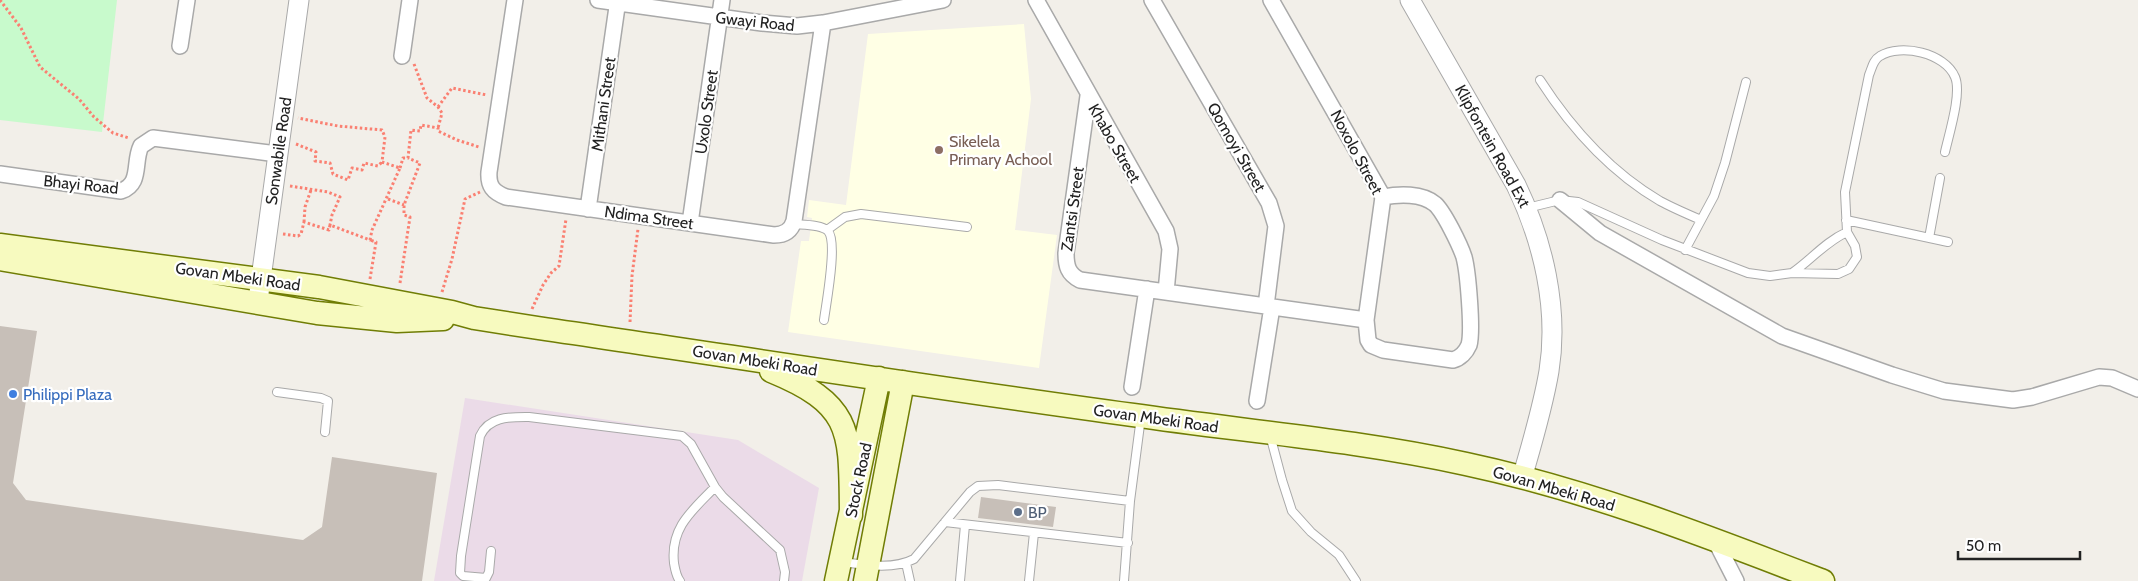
<svg xmlns="http://www.w3.org/2000/svg" width="2138" height="581" font-family="Cabin,sans-serif">
<style>
.industrial{fill:#ebdbe8}
.education{fill:#ffffe5}
.park{fill:#c8facc}
.building{fill:#c7bfb8}
.lines{fill:none;stroke-linecap:round;stroke-linejoin:round}
.service-casing{stroke:#a9a9a9;stroke-width:10}
.minor-casing{stroke:#a9a9a9;stroke-width:18}
.tertiary-casing{stroke:#a9a9a9;stroke-width:21}
.secondary-casing{stroke:#707d05;stroke-width:25}
.path{stroke:#fa8072;stroke-width:3;stroke-dasharray:2.5 2.5;stroke-linecap:butt}
.service{stroke:#fff;stroke-width:8}
.minor{stroke:#fff;stroke-width:15}
.tertiary{stroke:#fff;stroke-width:19}
.secondary{stroke:#f7fabf;stroke-width:22}
.education-dot{fill:#8d6e63;stroke:#fff;stroke-width:2}
.shop-dot{fill:#3f7fe0;stroke:#fff;stroke-width:2}
.service-dot{fill:#5c6f8a;stroke:#fff;stroke-width:2}
.labels{text-anchor:middle;stroke-width:4.5;stroke-linejoin:round;paint-order:stroke}
.street-label{font-size:16px;fill:#222;stroke:#fff}
.education-label{font-size:16px;fill:#785e54;stroke:#fff;text-anchor:start}
.shop-label{font-size:16px;fill:#366cbe;stroke:#fff;text-anchor:start}
.service-label{font-size:16px;fill:#4e5e75;stroke:#fff;text-anchor:start}
</style>
<rect width="100%" height="100%" fill="#f2efe9"/>
<!-- industrial -->
<path class="industrial" d="M465,398L738,440L819,488L802,581H434Z"/>
<!-- education -->
<path class="education" d="M1024,24L1031,99L1015,230L1057,235L1039,368L788,332L801,241H809L812,218L807,217L809,200L846,205L868,34Z"/>
<!-- park -->
<path class="park" d="M0,0H117L102,132L0,120Z"/>
<!-- building -->
<path class="building" d="M0,326L37,331L13,483L26,500L303,540L322,527L332,457L437,473L422,581H0Z
M981,497L1056,507L1053,527L978,518Z"/>
<g class="lines">
<defs>
<path id="service" d="M1540,80C1571,128 1609,171 1660,201C1673,208 1687,214 1701,220
M1527,208L1560,200L1578,202L1662,240L1748,273L1770,276L1792,273L1838,274L1849,269L1857,257L1855,246L1847,232L1845,192L1869,75C1872,68 1873,60 1880,56C1901,43 1945,53 1955,77C1962,93 1949,134 1945,152
M1846,220L1948,242
M793,224C802,225 821,224 828,231C838,242 826,304 824,320
M827,230L845,217L861,214L967,227
M1929,238L1940,178
M1685,250L1714,196L1725,163L1746,82
M1792,273C1811,260 1825,242 1847,232
M277,392L321,398L328,401L325,432
M1270,435L1282,480L1292,511L1311,532L1339,555L1356,581
M945,522L1128,543
M491,551L489,572L486,578L463,576L460,573L461,556L480,436C489,416 510,417 529,417L682,436L691,444L715,487L723,497L780,550L785,572L784,581
M842,562C865,565 893,570 914,559L970,492L978,486L998,485L1130,501L1141,417
M906,563L910,581
M680,581C676,576 675,569 674,563C670,527 693,510 715,487
M960,581L965,525
M1029,581L1034,533
M1124,581L1130,501"/>
<path id="minor" d="M515,0L489,172C488,186 493,192 506,197L774,235C784,235 791,231 794,221L823,23
M598,0L762,23L797,26L823,23L943,0
M1036,0L1166,231L1170,249L1166,292
M1152,0L1269,203L1276,226L1266,306
M1271,0L1383,197L1366,320L1368,340L1371,345L1383,350L1453,360C1460,358 1466,352 1469,345C1473,331 1468,272 1464,257C1460,245 1444,212 1435,204C1422,193 1399,194 1383,197
M180,46L187,0
M402,56L410,0
M1088,96L1066,253C1066,266 1068,274 1080,280L1366,320
M0,174L121,191C142,184 133,162 141,146L153,138L277,154
M1560,200L1600,233L1782,336L1892,375L1944,391L2013,400L2032,397L2099,377L2112,378L2138,389
M588,209L618,0
M690,223L722,0
M1132,387L1147,289
M1257,401L1272,307
M1714,538L1736,581"/>
<path id="tertiary" d="M1410,0L1516,185C1543,241 1559,308 1549,371C1543,407 1532,443 1522,478
M259,293L299,0"/>
<path id="secondary" d="M0,245L319,287L452,312L474,318L538,328C736,357 934,388 1133,415C1243,431 1356,440 1466,464C1588,490 1706,536 1823,581
M0,259L317,313L397,321L443,319
M771,371C854,405 850,431 851,515
M836,581L879,378
M865,581L903,382"/>
</defs>
<!-- service casing -->
<use href="#service" class="service-casing"/>
<!-- minor casing -->
<use href="#minor" class="minor-casing"/>
<!-- tertiary casing -->
<use href="#tertiary" class="tertiary-casing"/>
<!-- secondary casing -->
<use href="#secondary" class="secondary-casing"/>
<!-- path -->
<path class="path" d="M0,0L21,28L40,67L79,99L94,117L113,133L129,138
M414,64L427,98L438,107L442,113L438,128
M438,107L452,88L487,95
M296,144L316,152L315,161L330,163L333,174L348,180L352,168L362,170L364,163L378,166L382,162
M400,168L403,158H408L411,130L420,131L421,125L438,128V131L457,140L479,147
M290,186L328,192L340,197L332,215L330,225
M388,199L404,205
M304,222L305,207L311,190
M283,234L298,236L301,234L304,222L329,230L330,225L370,240L372,230L400,168L382,162L385,137L382,130L338,126L298,118
M370,279L376,242L370,240
M400,283L410,217L404,215V205L420,163L408,158
M442,292L452,259L465,199L480,192
M532,309L543,285L551,273L559,266L566,219
M630,322L632,276L638,229"/>
<!-- service -->
<use href="#service" class="service"/>
<!-- minor -->
<use href="#minor" class="minor"/>
<!-- tertiary -->
<use href="#tertiary" class="tertiary"/>
<!-- secondary -->
<use href="#secondary" class="secondary"/>
</g>
<!-- markers -->
<circle class="education-dot" cx="939" cy="150" r="5"/>
<circle class="shop-dot" cx="13" cy="394" r="5"/>
<circle class="service-dot" cx="1018" cy="512" r="5"/>
<g class="labels">
<!-- street labels -->
<g class="street-label">
<text transform="translate(755 21) rotate(6)" y="6">Gwayi Road</text>
<text transform="translate(603 104) rotate(-82)" y="6">Mithani Street</text>
<text transform="translate(706 112) rotate(-82)" y="6">Uxolo Street</text>
<text transform="translate(1115 143) rotate(60)" y="6">Khabo Street</text>
<text transform="translate(1493 146) rotate(61)" y="6">Klipfontein Road Ext</text>
<text transform="translate(1237 147) rotate(60)" y="6">Qomoyi Street</text>
<text transform="translate(278 151) rotate(-82)" y="6">Sonwabile Road</text>
<text transform="translate(1357 152) rotate(62)" y="6">Noxolo Street</text>
<text transform="translate(81 184) rotate(6)" y="6">Bhayi Road</text>
<text transform="translate(1072 209) rotate(-82)" y="6">Zantsi Street</text>
<text transform="translate(649 217) rotate(8)" y="6">Ndima Street</text>
<text transform="translate(238 276) rotate(8)" y="6">Govan Mbeki Road</text>
<text transform="translate(755 360) rotate(9)" y="6">Govan Mbeki Road</text>
<text transform="translate(1156 418) rotate(8)" y="6">Govan Mbeki Road</text>
<text transform="translate(858 480) rotate(-78)" y="6">Stock Road</text>
<text transform="translate(1554 488) rotate(16)" y="6">Govan Mbeki Road</text>
</g>
<!-- education labels -->
<g class="education-label">
<text x="949" y="147">Sikelela<tspan x="949" dy="18">Primary Achool</tspan></text>
</g>
<!-- shop labels -->
<g class="shop-label">
<text x="23" y="400">Philippi Plaza</text>
</g>
<!-- service labels -->
<g class="service-label">
<text x="1028" y="518">BP</text>
</g>
</g>
<!-- scale -->
<path d="M1958 551v8h122v-8" fill="none" stroke="#222222" stroke-width="2.5"/>
<text x="1966" y="551" font-size="15" fill="#222222" stroke="#ffffff" stroke-width="4" paint-order="stroke">50 m</text>
</svg>
